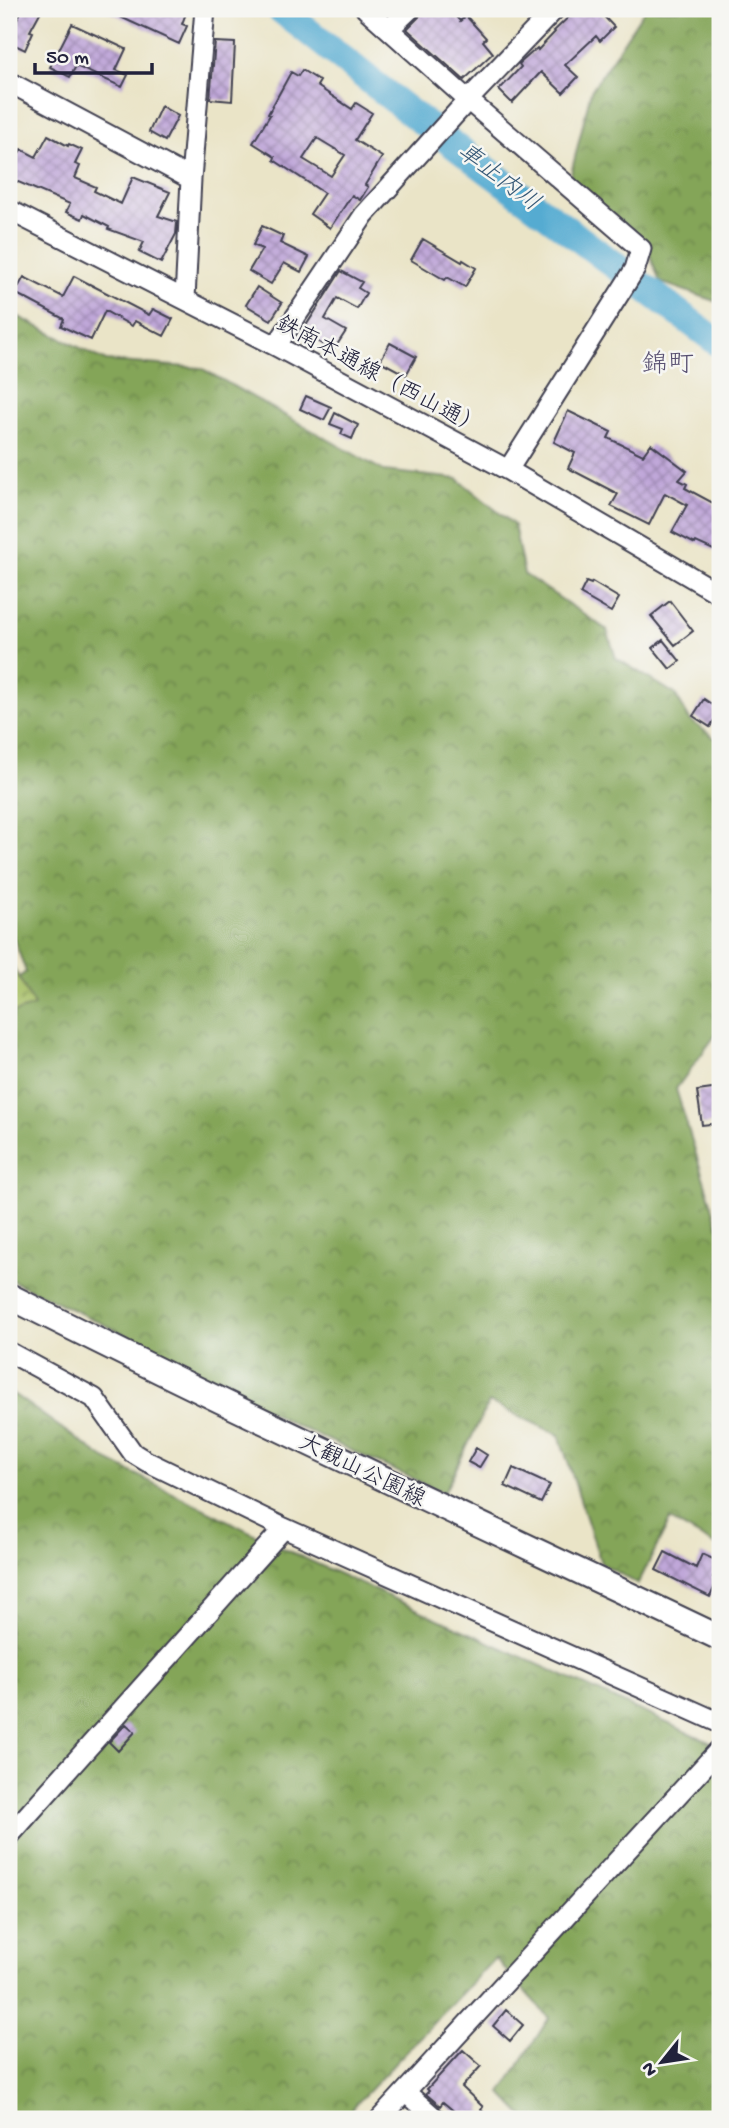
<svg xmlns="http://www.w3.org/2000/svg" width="729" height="2128" font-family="'Gochi Hand','Klee One',sans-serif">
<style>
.forest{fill:url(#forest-crowns);stroke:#53644a;stroke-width:2}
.park{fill:url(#park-crowns);stroke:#64704f;stroke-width:2}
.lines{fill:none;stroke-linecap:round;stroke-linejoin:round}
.river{stroke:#54abd1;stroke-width:28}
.building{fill:url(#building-cross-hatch);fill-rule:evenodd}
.minor-casing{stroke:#403f50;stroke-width:23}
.major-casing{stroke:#403f50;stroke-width:28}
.minor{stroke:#fff;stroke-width:19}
.major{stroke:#fff;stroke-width:24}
.labels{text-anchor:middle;stroke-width:5;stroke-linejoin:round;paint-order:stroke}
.street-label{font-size:23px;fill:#22223b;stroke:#f6f6f2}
.water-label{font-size:24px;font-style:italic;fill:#365977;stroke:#f6f6f2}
.quarter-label{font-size:26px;fill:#595172;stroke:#f6f6f2}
</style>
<defs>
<pattern id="forest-crowns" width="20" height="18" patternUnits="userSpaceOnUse" patternTransform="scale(1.75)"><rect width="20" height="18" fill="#84a559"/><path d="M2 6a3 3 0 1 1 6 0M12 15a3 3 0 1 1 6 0" fill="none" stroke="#6c864b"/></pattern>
<pattern id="park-crowns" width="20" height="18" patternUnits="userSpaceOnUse" patternTransform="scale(1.75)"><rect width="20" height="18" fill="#a5be63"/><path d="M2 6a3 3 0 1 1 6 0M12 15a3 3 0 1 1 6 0" fill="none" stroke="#869a53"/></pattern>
<pattern id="building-cross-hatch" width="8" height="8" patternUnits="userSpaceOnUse" patternTransform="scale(1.75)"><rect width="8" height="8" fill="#c0a7d9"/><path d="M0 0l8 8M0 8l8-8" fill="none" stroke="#9c88b1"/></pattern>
</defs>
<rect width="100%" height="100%" fill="#f6f6f2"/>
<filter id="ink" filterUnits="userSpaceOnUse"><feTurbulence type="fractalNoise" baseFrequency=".0143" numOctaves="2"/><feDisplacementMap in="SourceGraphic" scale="14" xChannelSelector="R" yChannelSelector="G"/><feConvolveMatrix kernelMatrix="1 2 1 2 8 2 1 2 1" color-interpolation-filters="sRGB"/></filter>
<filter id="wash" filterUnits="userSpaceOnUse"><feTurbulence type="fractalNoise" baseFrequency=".00686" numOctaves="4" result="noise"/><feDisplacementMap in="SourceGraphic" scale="28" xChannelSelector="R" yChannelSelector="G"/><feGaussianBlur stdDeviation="1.57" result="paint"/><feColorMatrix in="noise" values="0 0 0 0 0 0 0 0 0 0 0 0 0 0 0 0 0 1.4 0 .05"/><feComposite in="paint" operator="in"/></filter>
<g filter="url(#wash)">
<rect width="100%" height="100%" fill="#eae4c7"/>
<!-- forest -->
<path class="forest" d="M645,9H720V303L660,282L645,242L570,178L591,91Z
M9,312L106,361L201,368L384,471L458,479L514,525L524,574L607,630L616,658L675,694L690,720L720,742V1029L676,1089L720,1232V1548L670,1520L638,1584L601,1563L559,1435L489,1402L444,1493L293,1424L124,1334L9,1279V984L26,972L9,925Z
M9,1391L105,1459L282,1548L720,1747V2119H526L501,2093L549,2018L495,1958L342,2119H9Z"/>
<!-- park -->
<path class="park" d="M9,959L34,1006L13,1013L9,1012Z"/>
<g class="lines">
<!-- river -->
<path class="river" d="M280,9L407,110L720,344"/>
</g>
<g id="blocks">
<!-- building -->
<path class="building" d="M23,9H42L30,31L33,32L25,50L9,42V32Z
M103,9H175L186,13L182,24L187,26L179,44Z
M422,9H449L460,21L466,16L486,38L483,41L493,53L464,80L407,29L419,17Z
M577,9H597L614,27L600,41L596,36L565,65L578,77L563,93L541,72L512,103L499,90L521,67L519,64L537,48L538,50L555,32L554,31Z
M72,24L126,49L116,70L128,75L122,87L76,66L70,77L50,67Z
M215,42L235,43L232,101L210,99Z
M302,70L320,81L317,86L352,109L356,103L372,113L355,140L382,157L365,185L368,187L360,200L352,195L330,228L310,214L324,193L274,160L275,157L253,143L270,115L268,114L291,72L298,76ZM317,138L345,155L331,176L303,159Z
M161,106L178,116L165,141L149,132Z
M48,135L68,146L69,144L82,150L75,164L80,166L75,178L96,187L94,191L121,204L133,177L170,192L158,216L177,222L176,234L161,263L139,252L144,242L108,229L109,227L84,214L82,219L66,212L70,204L11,179L14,171L11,170L21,149L36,157Z
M262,226L283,236L280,243L309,257L301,272L284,263L271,284L249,271L262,249L253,245Z
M423,239L462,262L463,260L476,268L465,287L447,277L445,280L411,260Z
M341,271L362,282L358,288L366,293L357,309L337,298L325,319L346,331L333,351L302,332Z
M74,276L149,315L153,309L173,319L164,336L135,321L132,326L105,311L91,340L61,326L64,319L15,293L24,277L63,297Z
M257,287L282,303L271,320L246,305Z
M390,343L416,357L406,375L380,361Z
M306,396L331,407L324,420L300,409Z
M568,411L611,432L608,438L643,455L651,444L687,471L679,480L687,484L685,488L715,504L714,508L720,511V553L696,542L695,544L672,532L687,505L665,493L649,525L611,506L618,494L568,468L575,453L554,442Z
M335,413L358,425L352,439L341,434L343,429L330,424Z
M586,582L591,584L592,582L619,598L611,612L580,594Z
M670,601L693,631L675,645L651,616Z
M663,640L680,661L670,669L653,648Z
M704,699L720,710L710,727L693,716Z
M720,1088V1123L702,1125L697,1091Z
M476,1448L487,1455L479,1468L468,1462Z
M513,1468L550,1485L541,1503L505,1486Z
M665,1552L696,1568L702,1554L720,1562L713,1577L718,1579L710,1597L656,1570Z
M126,1724L135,1732L118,1751L109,1742Z
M506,2010L523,2025L510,2041L493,2026Z
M463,2050L481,2066L462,2087L483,2107L481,2110L491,2119H463L443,2102L440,2106L426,2094L429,2091L427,2089Z"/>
</g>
</g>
<g filter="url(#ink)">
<use href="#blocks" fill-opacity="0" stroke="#403f50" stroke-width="2"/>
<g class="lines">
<defs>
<path id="minor" d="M366,9L468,100L555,9
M389,29L410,9
M9,82L191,179
M9,210L276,346L508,470L720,594
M185,299L191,179L205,9
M276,346L364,215L468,100L641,249L635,269L508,470
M9,1352L94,1398L133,1453L146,1461L284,1528L720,1723
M9,1836L284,1528
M405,2092L436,2119
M380,2119L720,1749"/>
<path id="major" d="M9,1296C244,1415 483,1525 720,1638"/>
</defs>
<!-- minor casing -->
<use href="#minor" class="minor-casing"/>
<!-- major casing -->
<use href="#major" class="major-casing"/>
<!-- minor -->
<use href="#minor" class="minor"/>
<!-- major -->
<use href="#major" class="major"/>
</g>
</g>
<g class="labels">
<!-- street labels -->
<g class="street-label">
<text transform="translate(380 374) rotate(28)" y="8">鉄南本通線（西山通）</text>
<text transform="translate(363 1469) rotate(26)" y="8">大観山公園線</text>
</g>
<!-- water labels -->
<g class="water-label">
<text transform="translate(500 176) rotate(37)" y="8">車止内川</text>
</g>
<!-- quarter labels -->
<g class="quarter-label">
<text x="668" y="371">錦町</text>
</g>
</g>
<!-- margin -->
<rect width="729" height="2128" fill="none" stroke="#f6f6f2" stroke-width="35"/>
<!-- north arrow -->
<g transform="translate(662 2062) rotate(240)" stroke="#f6f6f2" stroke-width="5" paint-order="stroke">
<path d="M0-5L12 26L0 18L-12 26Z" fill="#22223b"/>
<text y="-10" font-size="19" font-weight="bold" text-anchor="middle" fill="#22223b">N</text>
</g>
<!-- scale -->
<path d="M35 63v10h117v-10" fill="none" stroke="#22223b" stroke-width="3.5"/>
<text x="46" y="63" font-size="21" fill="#22223b" stroke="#f6f6f2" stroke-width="5" paint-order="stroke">50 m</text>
</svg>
